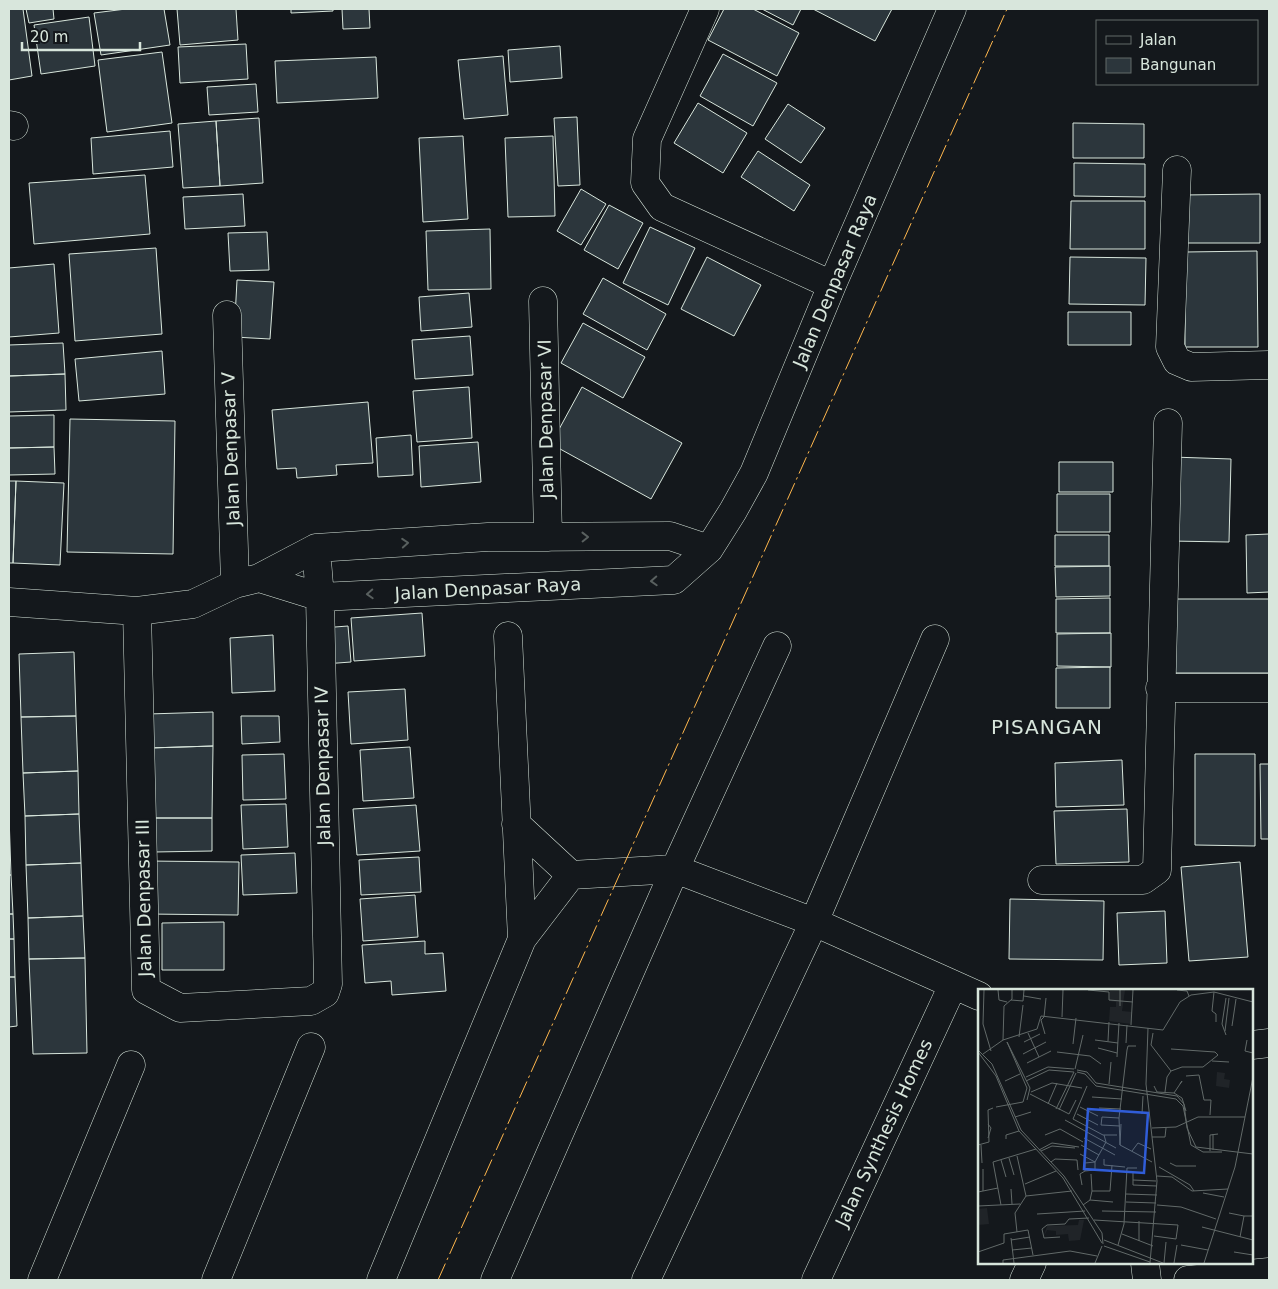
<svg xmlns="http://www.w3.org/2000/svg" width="1278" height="1289" font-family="'DejaVu Sans',sans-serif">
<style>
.building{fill:#2c363c;stroke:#d8e6dc}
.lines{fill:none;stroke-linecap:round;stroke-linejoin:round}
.minor-casing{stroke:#d8e6dc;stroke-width:29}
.minor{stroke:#14181c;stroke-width:28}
.power{stroke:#ffb74d;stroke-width:1;stroke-dasharray:18 4 2.5 4;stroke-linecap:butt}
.oneway{stroke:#59605f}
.labels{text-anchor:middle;stroke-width:4;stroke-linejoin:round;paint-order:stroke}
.street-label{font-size:18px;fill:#d8e6dc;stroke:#14181c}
.quarter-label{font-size:20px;letter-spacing:1px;fill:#d8e6dc;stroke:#14181c}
.inset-road{fill:none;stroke:#626a69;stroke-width:1}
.view{fill:#305dd8;fill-opacity:0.15;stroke:#305dd8;stroke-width:2.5}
.inset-edge{fill:none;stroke:#d8e6dc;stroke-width:2.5}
</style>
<rect width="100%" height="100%" fill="#14181c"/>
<!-- building -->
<path class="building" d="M9,9H23L32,76L9,80Z
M26,9H53L54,19L29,23Z
M126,9H164L170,45L101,55L94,13Z
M177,9H236L238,40L180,45Z
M291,9H333V11L291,13Z
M342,9H369L370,28L343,29Z
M724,9H753L799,33L777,76L708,40Z
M762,9H801L793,25Z
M813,9H892L875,41Z
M89,17L95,66L41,74L34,25Z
M246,44L248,79L180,83L178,47Z
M560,46L562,78L510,82L508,50Z
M162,52L172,123L107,132L98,60Z
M723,54L777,83L753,126L700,96Z
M503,56L508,115L464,119L458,60Z
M376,57L378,98L277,103L275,61Z
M256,84L258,112L209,115L207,87Z
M698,103L747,133L723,173L674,143Z
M788,104L825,128L801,163L765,139Z
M577,117L580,185L558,186L554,118Z
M259,118L263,183L220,186L216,121Z
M216,121L220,186L183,188L178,124Z
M1073,123L1144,124V158H1073Z
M170,131L173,167L93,174L91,138Z
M463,136L468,219L423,222L419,138Z
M553,136L555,216L508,217L505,138Z
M758,151L810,185L794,211L741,177Z
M1074,163L1145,164V197L1074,196Z
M145,175L150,234L34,244L29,183Z
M581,189L606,204L581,245L557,231Z
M243,194L245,226L185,229L183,197Z
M1260,194V243H1183V195Z
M1071,201H1145V249H1070Z
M609,205L643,223L618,269L584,250Z
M650,227L695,248L668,305L623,283Z
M490,229L491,289L428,290L426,231Z
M267,232L269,270L230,271L228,233Z
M156,248L162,334L75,341L69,254Z
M1257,251L1258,347H1185V252Z
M707,257L761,285L734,336L681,309Z
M1070,257L1146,258L1145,305L1069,304Z
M54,264L59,333L9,337V268Z
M603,278L666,314L647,350L583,314Z
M237,280L274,282L270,339L234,337Z
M469,293L472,327L421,331L419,297Z
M1068,312H1131V345H1068Z
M583,323L645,357L623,398L561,363Z
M470,336L473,375L415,379L412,340Z
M63,343L65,374L9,376V345Z
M162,351L165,394L79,401L75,359Z
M65,374L66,410L9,412V376Z
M469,387L472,438L417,442L413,391Z
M582,387L682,443L651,499L551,444Z
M368,402L373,463L336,465L337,475L297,478L296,468L277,469L272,410Z
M54,415V447L9,448V416Z
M70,419L175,421L173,554L67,552Z
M411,435L413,475L378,477L376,438Z
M478,442L481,482L421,487L419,446Z
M54,447L55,474L9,475V448Z
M1172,457L1231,459L1229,542L1170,541Z
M1059,462H1113V492H1059Z
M9,481H16L13,563H9Z
M16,481L64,483L60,565L13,563Z
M1057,494H1110V532H1057Z
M1269,534V592L1247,593L1246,535Z
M1055,535H1109V566H1055Z
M1110,566V596L1056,597L1055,567Z
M1110,598V633H1056V599Z
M1172,599H1269V673H1172Z
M422,613L425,656L354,661L351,618Z
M348,626L351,662L324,664L322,628Z
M1111,633V667L1057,666V634Z
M273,635L275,691L232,693L230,638Z
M74,652L76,716L21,717L19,654Z
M1110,667V708H1056V668Z
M405,689L408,740L351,744L348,692Z
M213,712V746L149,748L148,714Z
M76,716L78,771L23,773L21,717Z
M241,716H279L280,742L242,744Z
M213,746L212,818H152L149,748Z
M410,747L414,798L363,801L360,750Z
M284,754L286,799L243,800L242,755Z
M1195,754H1255V846L1195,845Z
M1122,760L1124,805L1056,807L1055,763Z
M1260,764H1269V839H1261Z
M78,771L79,814L25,816L23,773Z
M286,804L288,847L243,849L241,805Z
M416,805L420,851L357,855L353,809Z
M1127,809L1129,862L1056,864L1054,811Z
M79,814L81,863L26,865L25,816Z
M9,815L11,875H9Z
M152,818H212V851L154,852Z
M295,853L297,893L243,895L241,855Z
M419,857L421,892L361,895L359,860Z
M148,861L239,862L238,915L147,914Z
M1240,862L1248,957L1189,961L1181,867Z
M81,863L83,916L28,918L26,865Z
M9,875H11L13,914H9Z
M415,895L418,937L363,941L360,899Z
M1010,899L1104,901L1103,960L1009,959Z
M1165,911L1167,963L1119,965L1117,913Z
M9,914H13L14,939H9Z
M83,916L85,958L29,959L28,918Z
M224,922V970H162V923Z
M9,939H14L15,977H9Z
M425,941V954L443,953L446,991L392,995L391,981L365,983L362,945Z
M85,958L87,1053L33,1054L29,959Z
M9,977H15L17,1026L9,1027Z"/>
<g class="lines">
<defs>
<path id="minor" d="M705,9L647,139L645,183L662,207L832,285
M9,125L14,126
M1177,170L1170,347L1177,361L1191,367L1269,365
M543,301L548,537
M227,315L235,584
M259,578L320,597L674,580L709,549L733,511L754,473L832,285L952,9
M9,602L137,611L193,604L235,584L259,578L316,548L488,537L670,536L709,549
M137,611L146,990L180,1008L311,1001L325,993L328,984L320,597L316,548
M1160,688H1269
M516,824L571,875
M1042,880H1143L1157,870L1168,423
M522,939L571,875L675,869L814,922L979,996
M1252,1045L1269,1043
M1145,1263L1147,1280
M42,1280L131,1065
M216,1280L311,1047
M381,1280L522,939L508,636
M495,1280L675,869L777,646
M646,1280L814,922L935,639
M816,1280L953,985
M1024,1280L1032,1263
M1188,1280L1269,1272"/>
</defs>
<!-- minor casing -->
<use href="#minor" class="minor-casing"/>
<!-- minor -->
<use href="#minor" class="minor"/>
<!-- power -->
<path class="power" d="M438,1280L1007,9"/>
</g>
<!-- one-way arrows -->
<defs><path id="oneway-chevron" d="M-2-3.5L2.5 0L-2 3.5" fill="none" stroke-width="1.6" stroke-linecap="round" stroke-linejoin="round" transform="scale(1.25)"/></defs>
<g class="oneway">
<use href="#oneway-chevron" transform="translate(585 537) rotate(-1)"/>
<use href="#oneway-chevron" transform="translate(405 543) rotate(-4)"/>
<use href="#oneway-chevron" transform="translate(654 581) rotate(177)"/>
<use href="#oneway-chevron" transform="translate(370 594) rotate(177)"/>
</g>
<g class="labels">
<!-- street labels -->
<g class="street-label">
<text transform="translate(835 281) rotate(-67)" y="6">Jalan Denpasar Raya</text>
<text transform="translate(546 419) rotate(-91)" y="6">Jalan Denpasar VI</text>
<text transform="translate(231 449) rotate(-92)" y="6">Jalan Denpasar V</text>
<text transform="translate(488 589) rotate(-3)" y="6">Jalan Denpasar Raya</text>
<text transform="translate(323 766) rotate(-91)" y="6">Jalan Denpasar IV</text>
<text transform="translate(144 898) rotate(-91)" y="6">Jalan Denpasar III</text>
<text transform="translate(884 1133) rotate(-65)" y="6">Jalan Synthesis Homes</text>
</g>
<!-- quarter labels -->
<g class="quarter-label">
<text x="1047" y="734">PISANGAN</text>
</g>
</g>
<!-- overview -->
<g transform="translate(978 989)">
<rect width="275" height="275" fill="#14181c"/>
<path d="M147,1L144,22L154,23L153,35L131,32L132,18H138V13L131,12L132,2ZM239,83L247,84L246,90L252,91L251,99L238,97ZM9,219L11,235L0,236V220ZM101,231H106L102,251L91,252L90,245L78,246V242L69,241L66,247L69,237L100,236Z" fill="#202428"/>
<path class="inset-road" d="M6,1L5,35L13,62M20,1L21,11L29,13M110,1L131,3V11L155,13M199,1L209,2L211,7M236,3L234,22L238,25V33M46,7L63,10M248,9L244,35L248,46M33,11L45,12L46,1M142,17V1M84,28L85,1M153,36L155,1M254,37L258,10M170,39L168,95L179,192L172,274M247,42L251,9M50,44L61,68M175,44L173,56L193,82M67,45L63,31L66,28L68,9M41,48L45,16M25,51L26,17L34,10V1M117,51L140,54M269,51L267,62L275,64M130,52L131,33M29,53L49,99L45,113M29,53L52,99L49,111M46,53L62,45M148,54L149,36M95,55L98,29M120,59L139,64M0,61L14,75L43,141L86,187L124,244L125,255M0,63L18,87L41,142L85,189L124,254M79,63L112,67L123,75M5,65L25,51L59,40L63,27L185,41L202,13L213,6L236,3L275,13M45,65L68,53M139,68L141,34M234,72L251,73M49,74L73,62M97,80L105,46M99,81L109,83L118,94L199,107L206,115L209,139L218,158L275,165M99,83L107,85L118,97L198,110L205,117L213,156L225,163H244M208,87L221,86L226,111H233L232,126M48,88L70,78L96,80M27,92L42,85M48,92L71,81L96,83M131,95L133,73M109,97L95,130L125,146H139M176,97L179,103L196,104L204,109L208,122M53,103L74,94L104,99M187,103L189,88L193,82L204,78H225L240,66L237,63L193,60M196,104L204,92L202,95M52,105L91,125L98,111M114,108L144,110M70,115L79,94M18,118L45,113M102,118L120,127M121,119L143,120M78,120L96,83M81,121L98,84M99,125L120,136M164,125L165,107M37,128L53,123M141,129L124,128L123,136L142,137M87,131L138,159M10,135L13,139L10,149M143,135L142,156L174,173M174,139L198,138L220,128H267M235,145V161M67,146L82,140L105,153M174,148H187L188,139M106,149L137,166M28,150V146L41,142M0,156L11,153L10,121L15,119M3,156L4,174M103,156L121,166M142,156L141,129L149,61L150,57H158M61,161L74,154L101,158M63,162L74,157L97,159M154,162L160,154L173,160M232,162V146L240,145M102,165L117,173V181L107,182V168M31,169L36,186M126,170V176L147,178M23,171L28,188M73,173L77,170L99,171L100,181M107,174L117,173L128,153L126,146M192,174L198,177H218M181,178L212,196L216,202M5,180V202M155,183V196L179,197M179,187L194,188L214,202L250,200M155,191L178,192M47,195L78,182M104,196L102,185L107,182M33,200L34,215M114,202H132L134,176M0,203L20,199M225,204L246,208M148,205L179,206M48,207L94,202M112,211L135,213M148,213L178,214M23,216L15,173L58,160M105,216L112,211L114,202L113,185M179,216L203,218L238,230M0,217L42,215M124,222L178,223M251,224L266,227M59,225L107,222M116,231L200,236L198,250L176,247M161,232V252M224,238L275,251M39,243L37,224L48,207L39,167M144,245L175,257M82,248L66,249L64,240L69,236L87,235L91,230L111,229M262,248L266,227H275M33,249L36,274M33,251L52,248M126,251L185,274M140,256L146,235L149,179H159M203,256L230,261M126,257L172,273M34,261L54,259M0,263L26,254V245L50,241L55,266M256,263L275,266M25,274V271L92,262L119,267M117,274L124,257M186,274L188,253M196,274L199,256M226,274L257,178L275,88"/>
<path class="view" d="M110,120L170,124L166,184L106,180Z"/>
<rect width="275" height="275" class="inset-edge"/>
</g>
<!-- border -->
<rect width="1278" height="1289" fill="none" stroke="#d8e6dc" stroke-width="20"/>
<!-- legend -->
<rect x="1096" y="20" width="162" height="65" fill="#14181c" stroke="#626a69"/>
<rect x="1106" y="36" width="25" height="8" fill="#14181c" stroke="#626a69"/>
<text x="1140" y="45" font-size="15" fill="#d8e6dc">Jalan</text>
<rect x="1106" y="58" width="25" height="15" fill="#2c363c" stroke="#626a69"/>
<text x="1140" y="70" font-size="15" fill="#d8e6dc">Bangunan</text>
<!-- scale -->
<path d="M22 42v8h118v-8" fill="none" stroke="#d8e6dc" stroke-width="2.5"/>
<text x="30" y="42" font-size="15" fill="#d8e6dc" stroke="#14181c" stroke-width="4" paint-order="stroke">20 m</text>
</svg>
